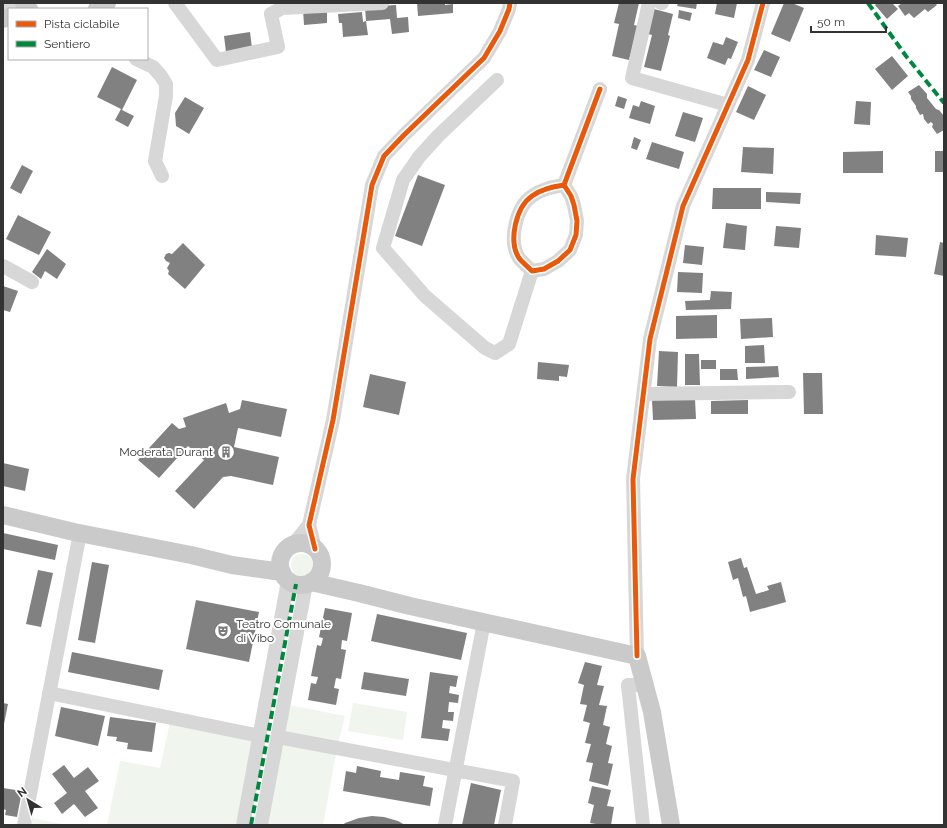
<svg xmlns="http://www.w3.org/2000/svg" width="947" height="828" font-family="Raleway,sans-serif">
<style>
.green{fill:#f0f5ed}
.building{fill:#818181}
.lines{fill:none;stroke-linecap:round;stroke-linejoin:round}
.minor{stroke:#d7d7d7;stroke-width:14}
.major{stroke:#cacaca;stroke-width:18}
.quiet{stroke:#00873e;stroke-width:4;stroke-dasharray:8 4;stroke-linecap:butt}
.cycleway-casing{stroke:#fff;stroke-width:8}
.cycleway{stroke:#e8590c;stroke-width:5}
.labels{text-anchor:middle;stroke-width:4;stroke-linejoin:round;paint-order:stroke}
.poi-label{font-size:12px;fill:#333;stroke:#fff;text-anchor:end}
</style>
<rect width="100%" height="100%" fill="#fff"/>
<!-- green -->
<path class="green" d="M291 565a11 11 0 1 1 22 0a11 11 0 1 1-22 0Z
M353,703L407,712L403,740L348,731Z
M284,704L345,716L337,748L323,825H261Z
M171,718L260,736L243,825H107L120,761L160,768Z
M26,817L67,825H24Z"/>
<!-- building -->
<path class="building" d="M417,3H445V5L453,4V13L418,16Z
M619,3H639L634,25L638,26L629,60L612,56L619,24L614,23Z
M678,3H697L696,9L677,6Z
M717,3H737L734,18L715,14Z
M784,3H792L804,8L790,42L771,34Z
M877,3H892L898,9L887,19L875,5Z
M902,3H935L937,5L928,12L925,9L914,18L909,13L905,16L898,6Z
M396,5L397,18L408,17L409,32L392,34L390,19L366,21L368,35L343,37L342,23H339L338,14L362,12L363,22L366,21L365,7Z
M327,8V23L304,25L303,10Z
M654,9L673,14L668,35L670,36L661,71L644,67L652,35L648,34Z
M679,10L692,13L690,21L678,18Z
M250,32L252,48L226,52L224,36Z
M726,37L738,42L731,59L728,58L725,65L707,58L713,42L723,45Z
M764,50L780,57L771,77L754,70Z
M892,56L908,76L892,90L875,69Z
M112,67L137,80L122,110L134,116L128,127L115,120L121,109L97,97Z
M919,85L927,94V98L936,109L939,110L944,116V130L937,134L932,127L933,124L931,122L928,124L924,119L923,114L920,115L916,108V106L911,99V96L908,92Z
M748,86L766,95L754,120L736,112Z
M618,96L627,99L624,109L615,106Z
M185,97L204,108L189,134L176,126L175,113Z
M641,101L655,106L650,124L629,118L633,105L639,107Z
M856,101L871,102L870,125L854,124Z
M683,112L703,118L695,142L675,136Z
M634,137L641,140L637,150L631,148Z
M652,142L684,152L679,169L646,159Z
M743,147L774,148L773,174L741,172Z
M883,151V173H843V152Z
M935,151H944V172H935Z
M22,165L33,171L21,194L10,188Z
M418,175L445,185L422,246L395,236Z
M713,188H761V209H712Z
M766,192L801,193L800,204L766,202Z
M18,215L51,232L39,255L6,239Z
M726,223L747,226L745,250L723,248Z
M776,226L801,228L799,248L774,246Z
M876,235L908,238L906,257L875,255Z
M940,242L944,243V276L934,274Z
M183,243L205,265L185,289L168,274L169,271L167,268L170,263L166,261L164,258L166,254L169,253L172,254Z
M685,245L704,247L702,265L683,263Z
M47,249L66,264L57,279L45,271L41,279L32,272Z
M678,272L703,273L702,293L677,292Z
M3,286L18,291L10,312L3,310Z
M711,291L732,292L731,309L686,310L685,301L710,300Z
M717,315V338L676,339V316Z
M772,318L773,337L741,339L740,319Z
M764,345L765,363H745V346Z
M659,351L678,352L677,387L657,386Z
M685,354H699L700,385H685Z
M701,360H716V369H701Z
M538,362L569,365L567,377L559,376V381L537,379Z
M778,366L779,377L746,379V367Z
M720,369H737L738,380H720Z
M803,373H822L823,414H804Z
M370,374L406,382L399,415L363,407Z
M695,399L696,419L653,420L652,400Z
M242,400L287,409L281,437L238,428L234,447L279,457L273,485L231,476L223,477L194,509L175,491L204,460L188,446L159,478L138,460L172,423L179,429L186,427L183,418L226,403L229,413L240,409Z
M748,400V414H711V401Z
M3,463L29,469L25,491L3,486Z
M3,533L58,545L55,560L3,549Z
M741,558L744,568L747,567L756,594L769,590L767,586L781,582L786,602L750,612L746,596L743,597L738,578L733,580L728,562Z
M92,562L109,565L95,643L78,640Z
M38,570L53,573L41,627L26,624Z
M196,600L259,612L249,662L186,649Z
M325,608L352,613L347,641L342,640L341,649L346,650L341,679L336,678L334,688L339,689L336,705L308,700L311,683L316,684L318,677L311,676L317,645L321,646L323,638L319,637Z
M377,614L467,633L461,660L371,641Z
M72,652L163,670L159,690L68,672Z
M585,662L602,666L597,685L604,686L599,705L607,706L603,725L610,727L606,744L612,746L608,763L613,764L608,786L589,781L593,763L586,762L591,744L585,743L590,723L583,721L587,705L580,704L584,685L578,683Z
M364,672L409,679L406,696L361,689Z
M430,672L458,676L456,687L450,686L449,693L459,695L458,703L449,702L448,712H454L453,721L443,720L442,728L450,729L448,741L421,738Z
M3,703L8,704L4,724H3Z
M61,707L105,716L98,746L55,736Z
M110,717L156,723L152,752L127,749L128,743L116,741L117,737L107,736Z
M64,765L74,778L88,767L99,781L85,791L98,808L85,817L74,804L62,814L54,803L67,793L52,774Z
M357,766L381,771L380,777L399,780L400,772L425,776L423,786L433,788L430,806L343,791L346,771L356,773Z
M471,783L501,790L494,825H462Z
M592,786L611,790L607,806L614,807L611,825H596V824L590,823L594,805L588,803Z
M3,788L22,791L17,817L5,815L6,810L3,809Z
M372,816L384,817L398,821L405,825H343L345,823L359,818Z"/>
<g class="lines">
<!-- minor -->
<path class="minor" d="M175,3L217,60L278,47L271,14L282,8L382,3
M649,3L632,78L728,105
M661,3H662
M3,7L14,9
M136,59L153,67L161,76L166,84V96L155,161L162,176
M497,80L438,136L419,157L403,180L383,248L425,296L485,348L495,353L509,344L532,271
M564,185L571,196L574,205L577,221L576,235L570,250L558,261L544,269L532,271C528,267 522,262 519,258C508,241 516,207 532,196C542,189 552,187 564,185L600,89
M3,266L32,282
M644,394L789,392
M292,546L309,525
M315,549L309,525L333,420L372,185L384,156L404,135L484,58L500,31L509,9L510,3
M637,656L633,479L650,339L683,206L748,60L763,3
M49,693L260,736
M278,737L513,781L505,825
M24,825L80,533
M243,825L288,581
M261,825L306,584
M445,825L484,622
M643,825L628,685H645"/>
<!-- major -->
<path class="major" d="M24,3L29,9
M97,9L107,3
M3,19L9,17
M3,515L74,532L191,555L232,565L282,572
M280 564a21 21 0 1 1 42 0a21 21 0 1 1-42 0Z
M311,582L359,593L410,606L637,656L652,712L671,825"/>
<!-- quiet -->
<path class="quiet" d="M868,3L906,56L944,103
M251,825L296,584"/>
<defs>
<path id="cycleway" d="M564,185L571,196L574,205L577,221L576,235L570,250L558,261L544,269L532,271C528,267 522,262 519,258C508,241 516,207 532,196C542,189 552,187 564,185L600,89
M315,549L309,525L333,420L372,185L384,156L404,135L484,58L500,31L509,9L510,3
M637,656L633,479L650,339L683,206L748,60L763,3"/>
</defs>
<!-- cycleway casing -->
<use href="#cycleway" class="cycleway-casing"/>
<!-- cycleway -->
<use href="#cycleway" class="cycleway"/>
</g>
<!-- icons -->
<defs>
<symbol id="building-ring" viewBox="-11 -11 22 22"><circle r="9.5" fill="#fff" stroke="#7a7a7a" stroke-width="1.5"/><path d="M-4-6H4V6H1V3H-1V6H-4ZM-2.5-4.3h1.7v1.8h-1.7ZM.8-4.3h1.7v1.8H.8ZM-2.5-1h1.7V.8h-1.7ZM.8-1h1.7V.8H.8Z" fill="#7a7a7a"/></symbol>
<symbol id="theatre-ring" viewBox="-11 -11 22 22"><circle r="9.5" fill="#fff" stroke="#7a7a7a" stroke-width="1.5"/><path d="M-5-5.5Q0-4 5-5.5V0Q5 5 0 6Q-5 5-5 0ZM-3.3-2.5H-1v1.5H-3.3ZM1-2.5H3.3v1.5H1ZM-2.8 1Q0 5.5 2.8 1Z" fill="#7a7a7a"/></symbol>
</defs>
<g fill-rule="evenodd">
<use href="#building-ring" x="216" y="442" width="20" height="20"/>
<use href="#theatre-ring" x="213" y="621" width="20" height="20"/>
</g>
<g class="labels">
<!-- poi labels -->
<g class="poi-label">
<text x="213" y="456">Moderata Durant</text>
<text x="236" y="628" text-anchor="start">Teatro Comunale<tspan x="236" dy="14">di Vibo</tspan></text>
</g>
</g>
<!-- border -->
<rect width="947" height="828" fill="none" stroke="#333333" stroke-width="8"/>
<!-- legend -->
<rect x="8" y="8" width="140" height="52" fill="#ffffff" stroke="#adadad"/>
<rect x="16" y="21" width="20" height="6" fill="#e8590c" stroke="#adadad"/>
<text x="44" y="28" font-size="12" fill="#333333">Pista ciclabile</text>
<rect x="16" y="41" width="20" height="6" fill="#00873e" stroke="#adadad"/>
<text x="44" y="48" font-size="12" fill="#333333">Sentiero</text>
<!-- north arrow -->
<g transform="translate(28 800) rotate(323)" stroke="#ffffff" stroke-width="3" paint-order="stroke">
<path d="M0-3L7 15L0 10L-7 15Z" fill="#333333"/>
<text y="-6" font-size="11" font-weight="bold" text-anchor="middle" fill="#333333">N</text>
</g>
<!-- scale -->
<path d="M811 26v6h75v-6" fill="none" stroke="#333333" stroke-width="2"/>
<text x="817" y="26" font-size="12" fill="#333333" stroke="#ffffff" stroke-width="3" paint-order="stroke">50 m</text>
</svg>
